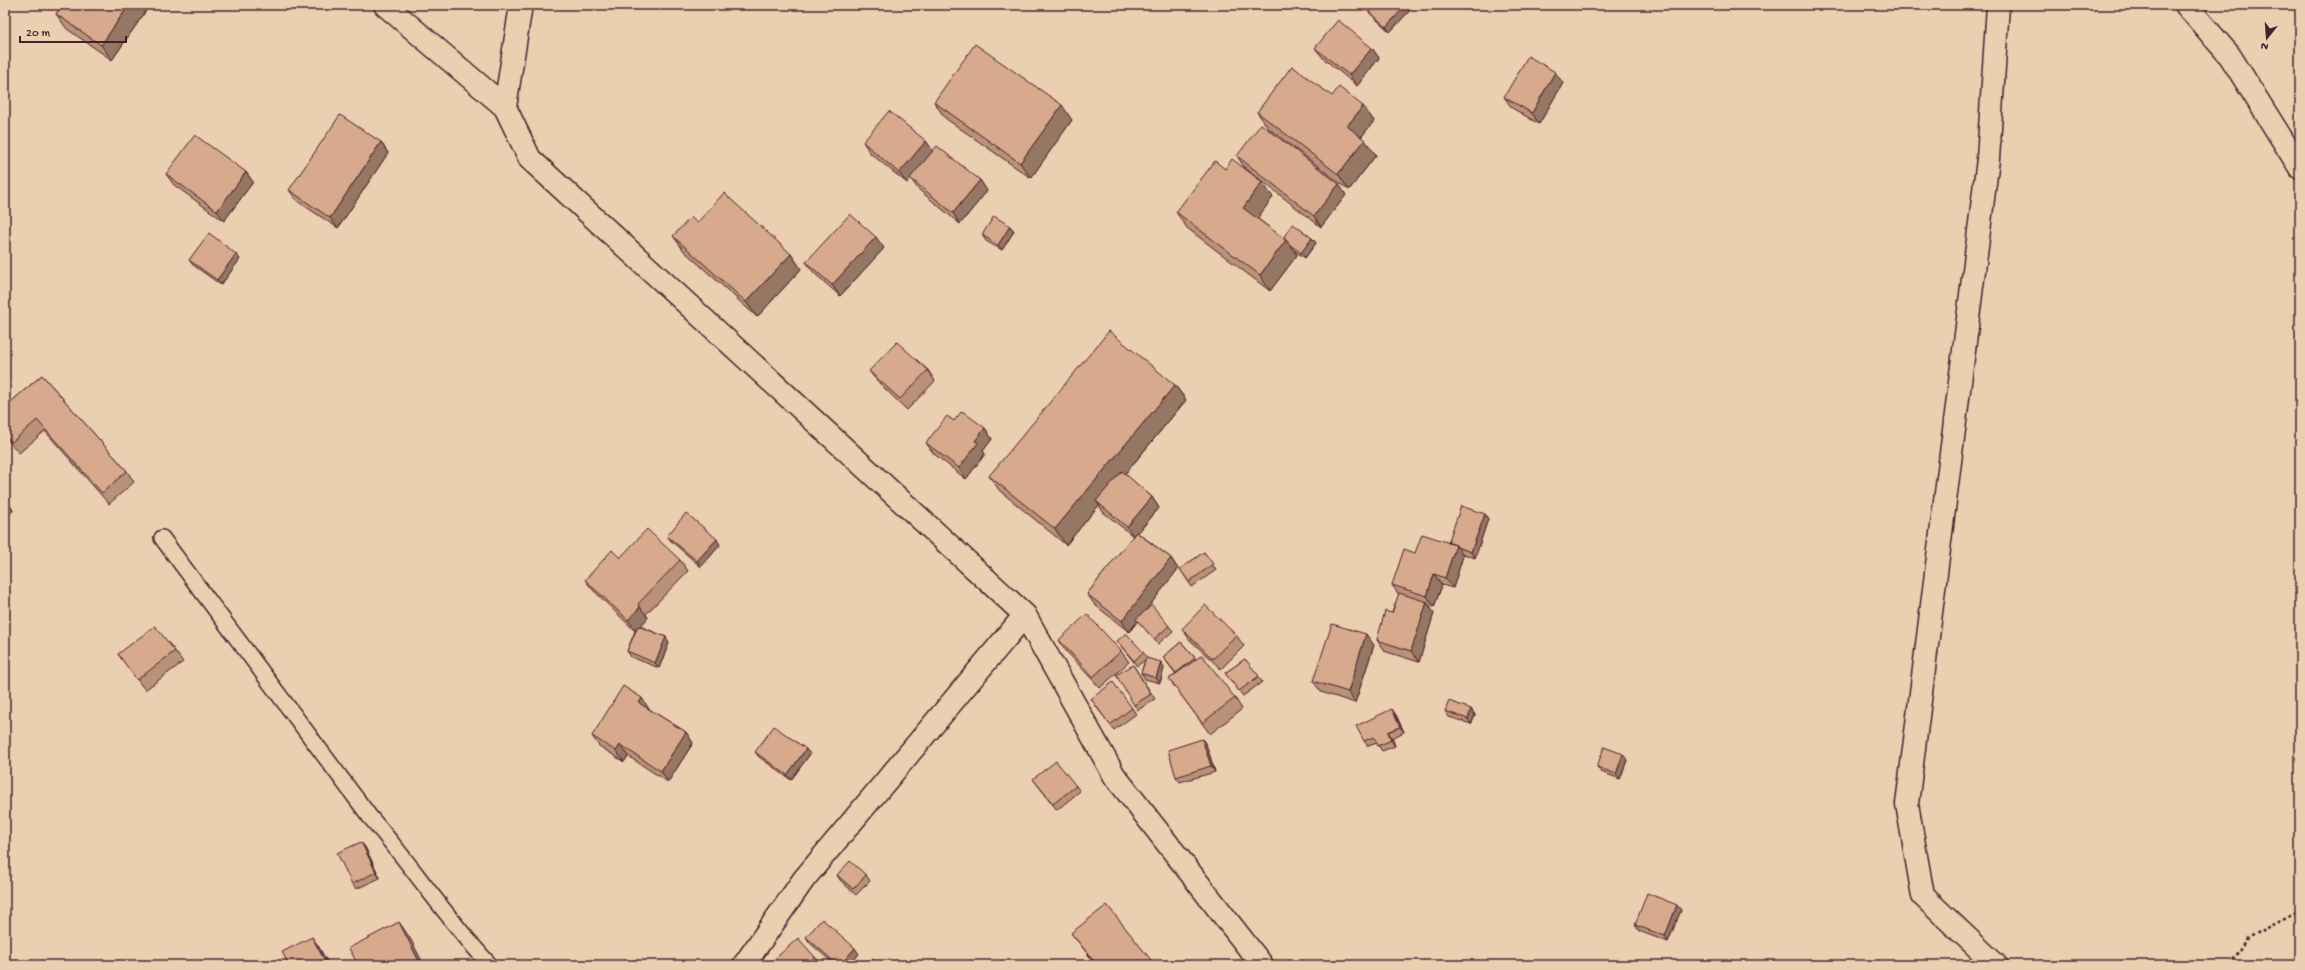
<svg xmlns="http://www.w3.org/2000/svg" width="2305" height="970" font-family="'Gochi Hand',sans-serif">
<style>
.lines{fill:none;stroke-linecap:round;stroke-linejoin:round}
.service-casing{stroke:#4a1f2b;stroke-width:18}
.minor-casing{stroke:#4a1f2b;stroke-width:25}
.tertiary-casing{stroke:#4a1f2b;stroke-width:25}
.path{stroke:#4a1f2b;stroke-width:2.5;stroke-dasharray:3 3;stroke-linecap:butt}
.service{stroke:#eacfb1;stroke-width:15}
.minor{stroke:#eacfb1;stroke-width:22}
.tertiary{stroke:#eacfb1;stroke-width:22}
.wall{fill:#b99279;stroke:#4a1f2b}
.shaded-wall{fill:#967763;stroke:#4a1f2b}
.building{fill:#d7aa8d;stroke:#4a1f2b}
</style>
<rect width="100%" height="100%" fill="#eacfb1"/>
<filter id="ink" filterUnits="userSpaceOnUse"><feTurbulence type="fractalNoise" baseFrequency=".025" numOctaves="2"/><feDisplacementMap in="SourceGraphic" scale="8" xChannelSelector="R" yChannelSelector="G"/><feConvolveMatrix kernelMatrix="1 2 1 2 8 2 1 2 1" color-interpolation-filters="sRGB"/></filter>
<g filter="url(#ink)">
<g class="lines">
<defs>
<path id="service" d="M162,538L370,817C412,865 446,918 490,965"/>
<path id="minor" d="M385,5L505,107
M521,5L505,107L530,159L1025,615L804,879L744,965
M1025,615L1114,775L1262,965
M1996,965L1923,896L1907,804L1988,159L1998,5"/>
<path id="tertiary" d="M2186,5L2230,56L2300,168"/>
</defs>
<!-- service casing -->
<use href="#service" class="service-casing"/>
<!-- minor casing -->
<use href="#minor" class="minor-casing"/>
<!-- tertiary casing -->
<use href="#tertiary" class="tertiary-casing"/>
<!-- path -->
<path class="path" d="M2230,965L2248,938L2300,911"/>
<!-- service -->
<use href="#service" class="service"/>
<!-- minor -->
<use href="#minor" class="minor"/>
<!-- tertiary -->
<use href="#tertiary" class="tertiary"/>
</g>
<!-- wall -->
<path class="wall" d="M62,5H150L112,60L67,29L56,14Z
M1362,5H1413L1414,6L1390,32L1365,9Z
M1488,5H1496L1495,7Z
M1315,48H1372L1379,58L1357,86L1323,58Z
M1563,83L1539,124L1512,108L1504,97Z
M934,102L1072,120L1031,178L945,118Z
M1363,106L1374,121L1361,137L1376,155L1349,190L1268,128L1257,112Z
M926,141L933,151L980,180L987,191L960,224L918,189L911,179L907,183L870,153L863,142Z
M381,142L388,153L338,228L297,201L289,190Z
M1237,156L1346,195L1321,227L1244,167Z
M1225,169L1273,197L1257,218L1283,238H1312L1316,243L1305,258L1293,250L1297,255L1270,291L1187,228L1176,212Z
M246,172L253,182L224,221L174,185L166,174Z
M697,223L791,254L801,269L757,317L684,251L673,236Z
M1010,226L1014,231L1002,250L986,241L982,235Z
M884,248L840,296L814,273L806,262Z
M240,259L221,285L193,265L189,260Z
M928,370L935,381L907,410L877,381L869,371Z
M42,375L127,471L134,482L109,504L45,431L19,453L5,437V407Z
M1175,385L1186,400L1125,474L1152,497L1159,508L1138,533L1171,558L1178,569L1146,610L1169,626L1173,631L1158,644L1138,621L1129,632L1095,605L1087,594L1133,536L1103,512L1099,505L1066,545L1000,491L989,476Z
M954,421L985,428L992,439L983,451L985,454L966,479L934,454L926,443Z
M5,496L13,511L5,516Z
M1485,514L1488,519L1475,558L1461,553L1463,556L1453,588L1442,585L1434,607L1429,606L1434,613L1419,662L1384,651L1377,640L1392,613L1399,595L1392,585L1415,553L1448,543Z
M667,536L720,545L701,567L671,541Z
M1204,552L1216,570L1192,587L1180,569Z
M620,558L680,560L688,571L646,614L648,618L640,626L666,637L669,643L659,668L631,657L627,651L635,631L593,590L585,580Z
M1182,629L1236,635L1244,646L1221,669L1190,640Z
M1059,640L1121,651L1129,662L1100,688L1066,651Z
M1117,641L1143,652L1147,658L1164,668L1160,683L1145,679L1141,673L1145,660L1137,666Z
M1181,642L1196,659L1235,698L1242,709L1210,734L1169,679L1176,674L1163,657Z
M1374,645L1355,703L1321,692L1313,681Z
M175,651L183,662L145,690L118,654Z
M1245,659L1262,682L1243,696L1225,673Z
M1133,665L1155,699L1138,710L1134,705Z
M1095,705L1132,708L1136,714L1114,730Z
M649,709L686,732L693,743L668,782L628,756L624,762L599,746L592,736Z
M1471,709L1475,715L1471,724L1449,717L1445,711Z
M1396,715L1404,732L1392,738L1395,746L1382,751L1377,743L1368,746L1364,741Z
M1206,744L1215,772L1180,782L1176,777Z
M755,752L810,754L791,780L759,757Z
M1627,760L1620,779L1601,772L1597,767Z
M1033,779L1076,786L1080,791L1057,810Z
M365,847L380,878L356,889L352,884Z
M837,875H866L870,881L856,895L840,880Z
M1681,910L1668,942L1639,931L1635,925Z
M1071,933L1155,965H1096L1079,943Z
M806,937L859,954L849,965H835L810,943Z
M815,957L819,962L816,965H768Z"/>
<!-- shaded-wall -->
<path class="shaded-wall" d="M129,5H150L112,60L101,45Z
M1406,5H1413L1414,6L1390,32L1386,27Z
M1372,48L1379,58L1357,86L1349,75Z
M1555,72L1563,83L1539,124L1532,113Z
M1062,105L1072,120L1031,178L1020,163Z
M1363,106L1374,121L1358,141L1347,126Z
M1365,140L1376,155L1349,190L1338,174Z
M926,141L933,151L907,183L899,173Z
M381,142L388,153L338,228L330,218Z
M246,172L253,182L224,221L217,211Z
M980,180L987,191L960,224L953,213Z
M1262,182L1273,197L1254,223L1243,208Z
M1339,184L1346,195L1321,227L1314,216Z
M1010,226L1014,231L1002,250L998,245Z
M876,237L884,248L840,296L832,285Z
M1312,238L1316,243L1305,258L1301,253Z
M1286,240L1297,255L1270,291L1260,275Z
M236,254L240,259L221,285L217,280Z
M791,254L801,269L757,317L746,302Z
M1175,385L1186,400L1100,504L1096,501L1099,505L1066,545L1055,529Z
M985,428L992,439L983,451L985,454L966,479L959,468L975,441Z
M5,496L13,511L5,498Z
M1152,497L1159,508L1134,537L1127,527Z
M1485,514L1488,519L1475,558L1471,552Z
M717,539L720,545L701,567L697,561Z
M1456,545L1463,556L1453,588L1445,578Z
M1171,558L1178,569L1129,632L1122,621Z
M1434,574L1442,585L1434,607L1427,596Z
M1427,602L1434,613L1419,662L1411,651Z
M640,607L648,618L636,631L628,620Z
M1366,634L1374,645L1355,703L1348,692Z
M666,637L669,643L659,668L655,663Z
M1161,662L1164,668L1160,683L1156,678Z
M642,698L649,709L647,714L639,703Z
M1392,709L1396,715L1404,732L1400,727Z
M1471,709L1475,715L1471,724L1468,719Z
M686,732L693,743L668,782L661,771Z
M1388,732L1392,738L1395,746L1391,740Z
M1202,739L1206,744L1215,772L1211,766Z
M620,745L628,756L624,762L616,751Z
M806,749L810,754L791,780L787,775Z
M1623,754L1627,760L1620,779L1616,774Z
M361,842L365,847L380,878L376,872Z
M1677,905L1681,910L1668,942L1665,936Z
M399,922L410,938L424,965H421Z
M312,937L319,947L329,965H327Z
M855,948L859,954L849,965H840Z"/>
<!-- building -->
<path class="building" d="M62,5H129L101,45L56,14Z
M1363,5H1406L1386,27Z
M1338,20L1372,48L1349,75L1315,48Z
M975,44L1062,105L1020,163L934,102Z
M1528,56L1555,72L1532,113L1504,97Z
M1292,66L1332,96L1339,87L1363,106L1347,126L1365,140L1338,174L1257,112Z
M889,111L926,141L899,173L863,142Z
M340,115L381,142L330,218L289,190Z
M1261,124L1339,184L1314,216L1237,156Z
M195,135L246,172L217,211L166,174Z
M937,146L980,180L953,213L910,178Z
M1232,159L1262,182L1243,208L1286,240L1260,275L1176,212L1215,161L1225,169Z
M724,193L791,254L746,302L673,236L691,217L697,223Z
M850,214L876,237L832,285L806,262Z
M994,216L1010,226L998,245L982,235Z
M1293,224L1312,238L1301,253L1289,244L1286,240L1283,238Z
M209,233L236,254L217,280L189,260Z
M1109,331L1175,385L1055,529L989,476Z
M897,342L928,370L900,399L869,371Z
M42,375L127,471L102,493L37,420L12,442L5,435V407Z
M962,411L985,428L975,441L978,443L959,468L926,443L947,416L954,421Z
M1122,471L1152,497L1127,527L1096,501Z
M5,498L9,506L5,508Z
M1461,506L1485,514L1471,552L1457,547L1456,545L1448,543Z
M686,513L717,539L697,561L667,536Z
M647,529L680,560L638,604L640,607L628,620L585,580L612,550L620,558Z
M1136,532L1171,558L1122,621L1087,594Z
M1422,534L1456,545L1445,578L1434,574L1427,596L1392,585L1404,549L1415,553Z
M1204,552L1213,564L1189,582L1180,569Z
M1399,593L1427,602L1411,651L1377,640L1385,611L1392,613Z
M1152,605L1169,626L1154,639L1136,619Z
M1205,605L1236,635L1213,659L1182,629Z
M1087,614L1121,651L1093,677L1059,640Z
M1332,624L1366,634L1348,692L1313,681Z
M155,626L175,651L137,680L118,654Z
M638,626L666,637L655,663L627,651Z
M1126,633L1143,652L1134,661L1117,641Z
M1181,642L1195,658L1176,673L1163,657Z
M1202,655L1235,698L1202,723L1169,679Z
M1146,658L1161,662L1156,678L1141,673Z
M1245,659L1259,676L1239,691L1225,673Z
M1133,665L1151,694L1134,705L1116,675Z
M1113,682L1132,708L1110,725L1091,699Z
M623,686L642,698L639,703L686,732L661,771L620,745L616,751L592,736Z
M1449,701L1471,709L1468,719L1445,711Z
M1392,709L1400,727L1388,732L1391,740L1378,746L1374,737L1364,741L1356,726Z
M774,726L806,749L787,775L755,752Z
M1202,739L1211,766L1176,777L1168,750Z
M1604,747L1623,754L1616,774L1597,767Z
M1056,761L1076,786L1053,804L1033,779Z
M361,842L376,872L352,884L337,853Z
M850,861L866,875L853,889L837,875Z
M1647,893L1677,905L1665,936L1635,925Z
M1107,905L1155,965H1097L1071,933Z
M822,919L855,948L840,965H838L806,937Z
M399,922L421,965H358L349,948Z
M312,937L327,965H289L282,952Z
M798,938L815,957L806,965H768Z
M872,959L879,965H867Z"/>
</g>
<!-- margin -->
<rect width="2305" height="970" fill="none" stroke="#eacfb1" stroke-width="20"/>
<rect x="10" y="10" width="2285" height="950" fill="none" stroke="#4a1f2b" stroke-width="1.5" filter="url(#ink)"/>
<!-- north arrow -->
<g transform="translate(2267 38) rotate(197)" stroke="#eacfb1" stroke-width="3" paint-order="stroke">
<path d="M0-3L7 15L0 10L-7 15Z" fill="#4a1f2b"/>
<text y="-6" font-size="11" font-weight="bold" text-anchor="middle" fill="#4a1f2b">N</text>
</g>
<!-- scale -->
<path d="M20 36v6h106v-6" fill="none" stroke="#4a1f2b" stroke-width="2"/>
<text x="26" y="36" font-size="12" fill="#4a1f2b" stroke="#eacfb1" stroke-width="3" paint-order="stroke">20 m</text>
</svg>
